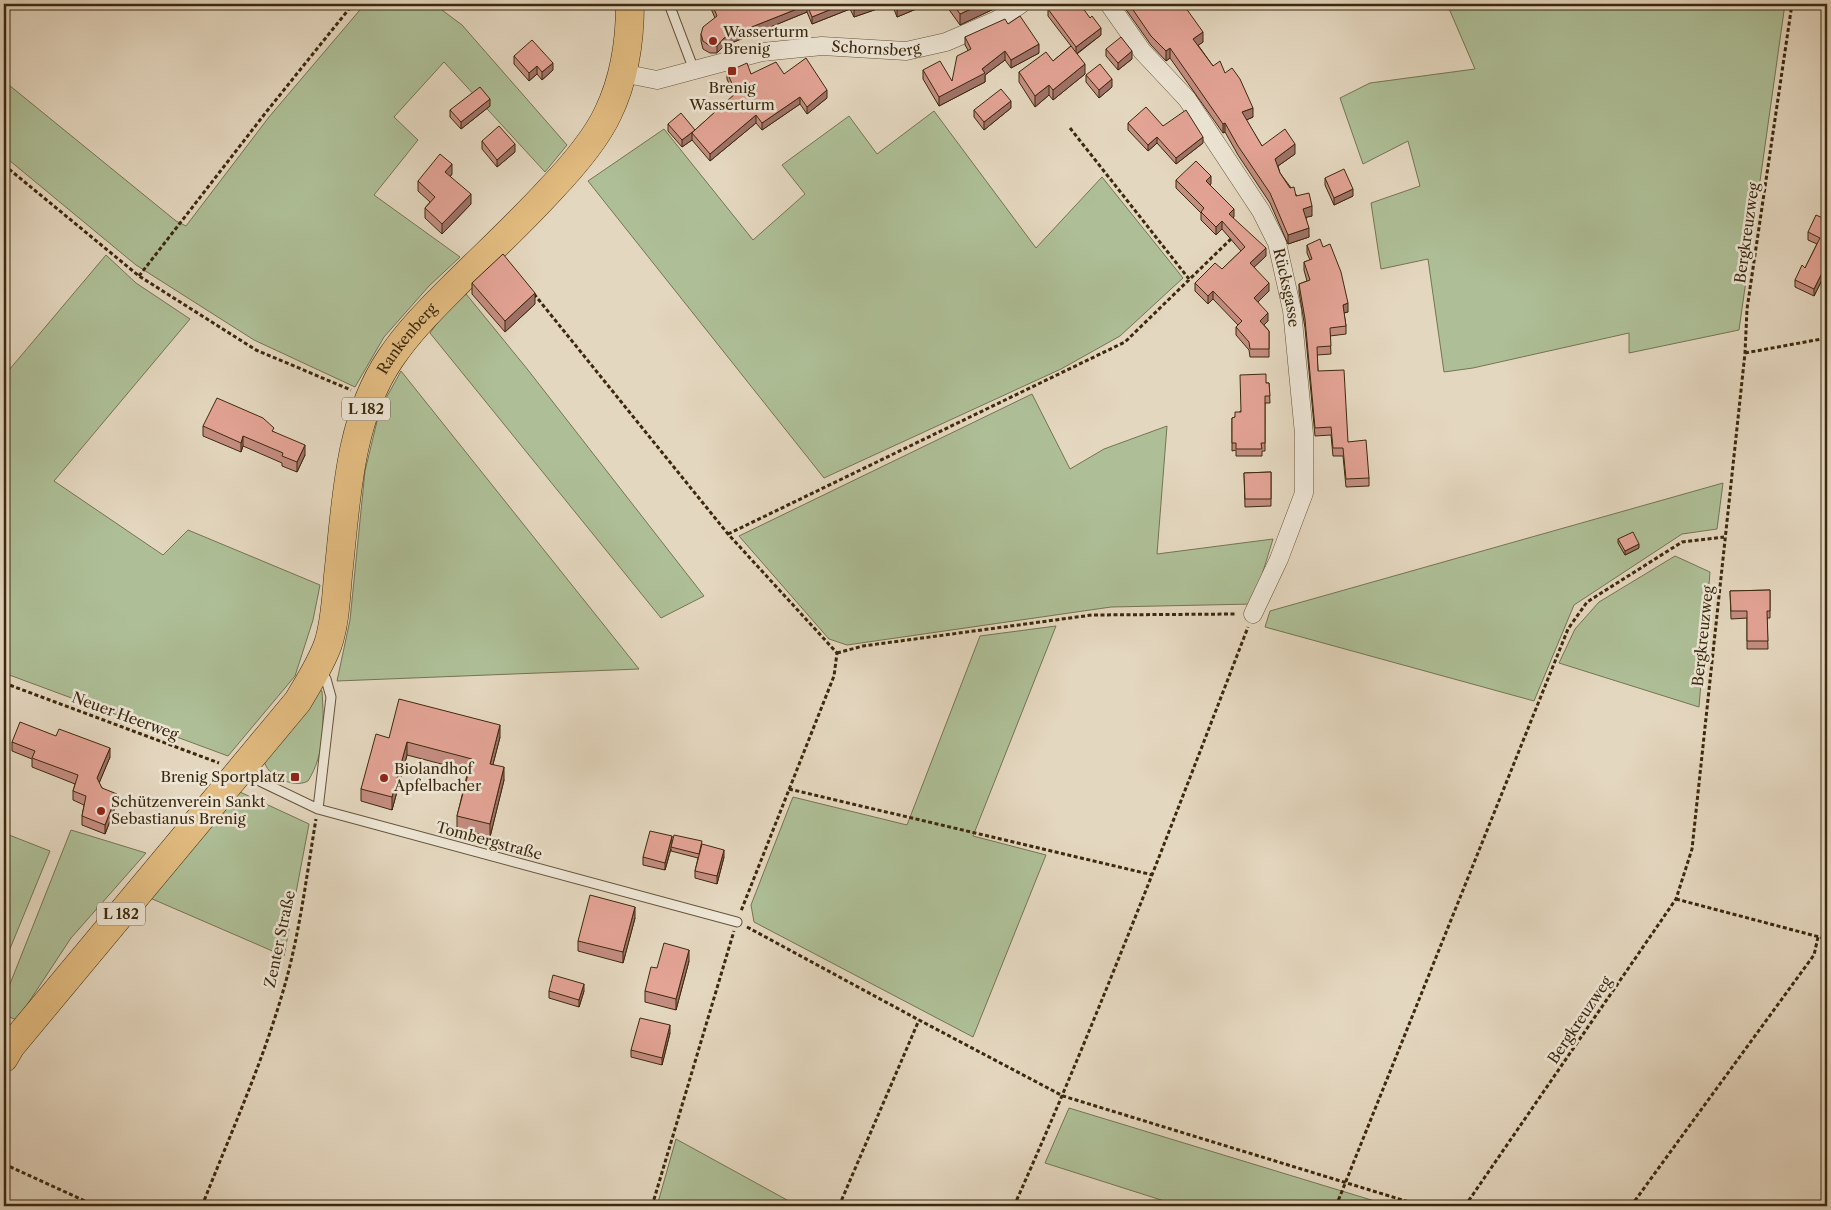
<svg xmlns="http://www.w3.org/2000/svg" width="1831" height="1210" font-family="'Libre Caslon Text',serif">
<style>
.green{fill:#aebf97;stroke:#757452}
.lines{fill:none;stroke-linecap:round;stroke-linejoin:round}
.lane-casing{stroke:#66543a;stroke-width:11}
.street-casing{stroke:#66543a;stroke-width:19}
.primary-casing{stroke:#3c290d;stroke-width:29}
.path{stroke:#3c290d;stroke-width:3;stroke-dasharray:4 2.5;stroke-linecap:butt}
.lane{stroke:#ede5d5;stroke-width:9}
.street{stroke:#ede5d5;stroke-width:18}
.primary{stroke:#e2bc80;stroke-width:28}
.wall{fill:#c38c80;stroke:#3c290d}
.shaded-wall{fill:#9f7268;stroke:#3c290d}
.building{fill:#e3a395;stroke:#3c290d}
.poi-dot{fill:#8f2418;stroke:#ede5d5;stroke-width:2}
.labels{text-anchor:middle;stroke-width:5;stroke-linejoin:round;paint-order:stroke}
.shield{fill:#ede5d5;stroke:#716149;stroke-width:1}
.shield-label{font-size:14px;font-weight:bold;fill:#3c290d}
.poi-label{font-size:15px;fill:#3c290d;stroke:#ede5d5;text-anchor:start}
.street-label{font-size:15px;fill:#3c290d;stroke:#ede5d5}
</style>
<rect width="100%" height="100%" fill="#e4d7bf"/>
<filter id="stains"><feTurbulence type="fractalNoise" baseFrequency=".004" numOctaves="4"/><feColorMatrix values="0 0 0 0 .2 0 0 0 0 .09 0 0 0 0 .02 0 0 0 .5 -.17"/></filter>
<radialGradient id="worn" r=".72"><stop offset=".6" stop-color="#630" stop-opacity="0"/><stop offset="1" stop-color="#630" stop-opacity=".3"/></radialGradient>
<!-- green -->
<path class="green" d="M365,4H434L462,25L567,145L545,172L444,62L394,117L418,140L374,195L460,257L429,286L384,337L355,387L254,340L136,265L4,156V81L176,221L186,226L269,117Z
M1447,4H1785L1739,330L1629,353V333L1473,368L1444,372L1428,259L1381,269L1371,203L1420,186L1408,141L1363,164L1340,98L1370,83L1475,69Z
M934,111L1036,248L1102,177L1183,278L1120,336L1061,369L824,478L588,181L664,129L753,240L805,194L782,165L849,116L877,154Z
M106,255L136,283L190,319L54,481L163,555L188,530L320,585L313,620L295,676L228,756L4,673V376Z
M462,289L528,370L704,596L661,618L430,333Z
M401,371L639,669L337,681L350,620L365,471L380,409Z
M1032,394L1070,469L1104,449L1167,426L1157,554L1273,539L1253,604L1111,607L847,645L829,639L739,536Z
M1723,483L1717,529L1682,534L1574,605L1534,701L1265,627L1270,611Z
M1675,556L1710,572L1699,707L1559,663L1575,629L1599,602Z
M1056,626L973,836L1046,855L973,1037L754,922L751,905L793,797L907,825L980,636Z
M320,690L322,691C324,722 325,754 308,781C294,789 266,776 264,760Z
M240,792L309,824L284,956L150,898Z
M71,830L146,853L71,938L17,1020L4,1015V1006L8,989Z
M4,833L50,851L7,956L4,955Z
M1069,1108L1391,1206H1180L1045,1163Z
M676,1139L798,1206H657Z"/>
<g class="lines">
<defs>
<path id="lane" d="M669,4L694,70
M243,773L318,809L737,922
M318,809L331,697L326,679L320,670"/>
<g id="street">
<path id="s1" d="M1109,4L1142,51L1187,99L1261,211L1277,243L1292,310L1304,434V493L1279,559L1253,614"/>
<path id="s2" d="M622,73L657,80L762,52L822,46L906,51L946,42L997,20L1021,4"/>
</g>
<g id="primary">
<path id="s3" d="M4,1058L11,1046L298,701C309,682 321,664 328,644C335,623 336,598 338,576C346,505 348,421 390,359C408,332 430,310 453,287C485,255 519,224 550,190C571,168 595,141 608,113C624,80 630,41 630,4"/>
</g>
</defs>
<!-- lane casing -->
<use href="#lane" class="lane-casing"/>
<!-- street casing -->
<use href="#street" class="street-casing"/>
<!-- primary casing -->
<use href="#primary" class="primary-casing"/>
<!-- path -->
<path class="path" d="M1070,128L1189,279
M4,165L139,276L256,350L351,390
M139,276L267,111L353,4
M534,294L728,534L837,653L834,676L741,911
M1745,353L1827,338
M728,534L1125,342L1233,237
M837,653L863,646L1092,615L1237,614
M4,683L219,763
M789,789L1153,875
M1676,899L1827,939
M747,927L919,1020L1063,1096L1422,1206
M4,1164L96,1206
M202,1206C229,1137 260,1069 281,998C299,940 306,879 316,819
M652,1206L734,931
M839,1206L919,1020
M1014,1206C1099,1016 1173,822 1248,627
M1336,1206L1568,629L1587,602L1682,542L1724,537
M1465,1206L1676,899L1692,849L1745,353L1747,309L1792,4
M1631,1206L1814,955L1818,937"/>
<!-- lane -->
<use href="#lane" class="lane"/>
<!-- street -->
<use href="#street" class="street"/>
<!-- primary -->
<use href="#primary" class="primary"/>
</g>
<!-- wall -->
<path class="wall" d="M709,4H736L737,6L741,4H877V9L854,17L850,9L812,24L807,12L724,46L717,53H710L703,49L701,41V34L715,18Z
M892,4H921V7L897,17Z
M945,4H1001L998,7L960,25Z
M1122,4H1183L1203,42L1198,45L1213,66L1225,73L1253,117L1246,120L1262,146L1295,154L1278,166L1280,173L1312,216L1306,217L1309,237L1288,244L1270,203L1238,155L1225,132L1223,133L1170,58L1166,61L1151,45Z
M1048,9L1101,35L1077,54L1085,74L1053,100L1049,95L1035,107L1019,82V72L1053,61L1071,46L1048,16Z
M1008,24L1039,53L1011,68L1005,60L985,75V82L939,106L923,79V70L952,81L968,50L965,45V37Z
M1106,49L1132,59L1118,70L1106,56Z
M514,56L553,70L542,80L537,74L529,81L514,64Z
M727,72L751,74H784L827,98L807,114L800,104L762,130L756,123L710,161L692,140L682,147L668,131V124L695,130L734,95L727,79Z
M1086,75L1112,87L1099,98L1086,82Z
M490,106L461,129L450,117V110Z
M1011,108L984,130L974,117V110Z
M1128,123L1163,126L1203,143L1176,164L1157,143L1148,151L1128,130Z
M482,141L515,152L497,167L482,149Z
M452,174L450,177L471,204L442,234L425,218V208L430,202L418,191V181Z
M1325,178L1353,196L1334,205L1325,185Z
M1176,180L1211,184L1210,185L1233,218L1266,256L1254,267L1269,291L1258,302L1268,321L1264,325L1269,331V357H1250L1249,350L1236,335V327L1238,325L1213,299L1208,304L1195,291V283L1222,269L1241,251L1222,229L1216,235L1201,220V213L1176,188Z
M1827,220V276L1825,274L1814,296L1795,287V280L1805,268L1817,244L1808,240V232Z
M1307,245L1348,312L1344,313L1346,326V334L1330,336L1331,354L1317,355L1318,371L1348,442L1369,478V486L1346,487L1343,456H1333L1331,435L1315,436L1305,328L1299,292V284L1307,281L1304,270V262L1310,260L1307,253Z
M472,283L535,304L505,332L472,294Z
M1266,383H1269L1270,403H1265V451H1262V456H1236V450L1232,451V418L1235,417Z
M203,426L274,432L305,455L297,472L282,466V463L243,446L241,452L203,436Z
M1271,472V506L1245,507L1244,473Z
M1618,539L1639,548L1625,555L1618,543Z
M1770,590V618H1767L1768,649H1747V618L1731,619L1730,591Z
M500,737L493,764L504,780L490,837L457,828V816L468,771L407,755L392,810L361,801V789L389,738Z
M12,742L110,757L99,783L102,788L117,803L105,834L82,825V816L84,805L73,800V791L75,784L32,767V759L12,751Z
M672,842L702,845L724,857L717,884L695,878V871L698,858L671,851V849L665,870L643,865V857Z
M635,918L623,963L578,951V941Z
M689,961L676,1010L645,1002V991Z
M549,991H584L579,1007L549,998Z
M670,1033L662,1065L631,1057V1050Z"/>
<!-- shaded-wall -->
<path class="shaded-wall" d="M844,4H850V9L812,24V17Z
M870,4H877V9L854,17V10Z
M912,4H921V7L897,17V10Z
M982,4H1001L998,7L960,25V14Z
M807,5V12L724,46L717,53V46L724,38Z
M1101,28V35L1076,54V47Z
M1203,32V42L1193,49V39Z
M1039,44V53L1011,68V60Z
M1170,48V58L1166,61V51Z
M1005,51V60L985,75V82L939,106V97L982,69Z
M1132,51V59L1118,70V63Z
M553,63V70L542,80V72Z
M1085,64V74L1053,100V90Z
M537,66V74L529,81V73Z
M1112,79V87L1099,98V90Z
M1049,85V95L1035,107V96Z
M827,90V98L807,114V107Z
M800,97V104L762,130V123Z
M490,99V106L461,129V122Z
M1011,101V108L984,130V122Z
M1253,108V117L1242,122V112Z
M756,115V123L710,161V154Z
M1225,123V132L1223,133V124Z
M695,130L692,133V140L682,147V140Z
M1157,137V143L1148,151V145Z
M1203,137V143L1176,164V158Z
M515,144V152L497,167V160Z
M1295,144V154L1275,168V159Z
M452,164V174L445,182V172Z
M1211,176V184L1206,189V181Z
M1353,189V196L1334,205V198Z
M471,194V204L442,234V224Z
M1312,206V216L1303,218V209Z
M1234,209V217L1229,222V214Z
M1222,221V229L1216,235V227Z
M1309,228V237L1288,244V235Z
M1266,248V256L1250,271V263Z
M1825,267V274L1814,296V289Z
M1269,283V291L1254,306V298Z
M1213,291V299L1208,304V296Z
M535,293V304L505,332V321Z
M1348,303V312L1343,313V305Z
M1268,313V321L1260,329V321Z
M243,436V446L241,452V443Z
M305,445V455L297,472V462Z
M1639,544V548L1625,555V551Z
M500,725V737L490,776V764Z
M407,742V755L392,810V797Z
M110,748V757L97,788V778Z
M504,767V780L490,837V824Z
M117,794V803L105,834V825Z
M672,836V844L665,870V863Z
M724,850V857L717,884V876Z
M635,907V918L623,963V952Z
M689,950V961L676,1010V999Z
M584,984V991L579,1007V1000Z
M670,1025V1033L662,1065V1058Z"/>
<!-- building -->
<path class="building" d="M712,4H736L737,6L741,4H844L812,17L807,5L724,38L717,46H710L703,41L701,34L703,27L717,16Z
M851,4H870L854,10Z
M895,4H912L897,10Z
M953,4H982L960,14Z
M1055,4H1080L1090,18L1092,16L1101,28L1076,47L1048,9Z
M1129,4H1183L1203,32L1193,39L1213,66L1220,61L1225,73L1232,68L1240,79L1253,108L1242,112L1262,146L1285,129L1295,144L1275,159L1280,173L1290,188L1294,187L1296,196L1309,193L1312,206L1303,209L1309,228L1288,235L1270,193L1238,146L1225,123L1223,124L1170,48L1166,51L1151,36Z
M1020,16L1039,44L1011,60L1005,51L982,69L985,73L939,97L923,70L940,61L952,81L957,56L971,49L965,37L1005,19L1008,24Z
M1121,37L1132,51L1118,63L1106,49Z
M532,40L553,63L542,72L537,66L529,73L514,56Z
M1071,46L1085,64L1053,90L1049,85L1035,96L1019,72L1046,52L1053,61Z
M806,58L827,90L807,107L800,97L762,123L756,115L710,154L692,133L695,130L682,140L668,124L681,113L695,130L736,93L727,72L747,63L751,74L776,62L784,74Z
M1100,64L1112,79L1099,90L1086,75Z
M480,87L490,99L461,122L450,110Z
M1001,89L1011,101L984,122L974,110Z
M1146,107L1163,126L1186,110L1203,137L1176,158L1157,137L1148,145L1128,123Z
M499,126L515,144L497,160L482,141Z
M440,154L452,164L445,172L471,194L442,224L425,208L435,197L418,181Z
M1196,161L1211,176L1206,181L1234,209L1229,214L1266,248L1250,263L1269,283L1254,298L1268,313L1260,321L1269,331V349H1250L1249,342L1236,327L1242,321L1213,291L1208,296L1195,283L1215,263L1222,269L1245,247L1222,221L1216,227L1201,212L1204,208L1176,180Z
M1344,169L1353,189L1334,198L1325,178Z
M1816,215L1827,220V268L1825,267L1814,289L1795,280L1802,265L1805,268L1820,238L1808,232Z
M1320,239L1323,247L1330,244L1341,272L1348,303L1343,305L1346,326L1330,328L1331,346L1317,347L1318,371L1344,370L1348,442L1366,440L1369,478L1346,479L1343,448H1333L1331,427L1315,428L1305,319L1299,284L1310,280L1304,262L1312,259L1307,245Z
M503,254L535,293L505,321L472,283Z
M1266,374V383H1269L1270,396H1265V443H1261L1262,449H1236V443H1232V418L1235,417V412H1241L1240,375Z
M217,398L263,418L274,428L272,431L305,445L297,462L282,456L283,453L243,436L241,443L203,426Z
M1271,472V499H1245L1244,473Z
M1633,532L1639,544L1625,551L1618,539Z
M1770,590V611H1767L1768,641H1747V611H1731L1730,591Z
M399,699L500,725L490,764L504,767L490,824L457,816L472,759L407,742L392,797L361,789L376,734L389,738Z
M20,722L56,736L59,729L110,748L97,778L102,788L117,794L105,825L82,816L86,796L73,791L78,775L32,758L35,751L12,742Z
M650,831L672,836L665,863L643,857Z
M674,835L702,841L699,854L671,847Z
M702,844L724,850L717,876L695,871Z
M590,895L635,907L623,952L578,941Z
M664,943L689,950L676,999L645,991L651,967L657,968Z
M553,975L584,984L579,1000L549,991Z
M640,1018L670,1025L662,1058L631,1050Z"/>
<!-- markers -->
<g class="poi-dot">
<circle cx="713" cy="41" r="5"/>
<rect x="727" y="66" width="10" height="10" rx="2.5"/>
<rect x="290" y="772" width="10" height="10" rx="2.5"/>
<circle cx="384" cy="778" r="5"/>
<circle cx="101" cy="811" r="5"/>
</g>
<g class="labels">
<!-- shield labels -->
<g class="shield">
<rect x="342" y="397.5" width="48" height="23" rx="4"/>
<rect x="97" y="902.5" width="48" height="23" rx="4"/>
</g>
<g class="shield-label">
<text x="366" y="414">L 182</text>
<text x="121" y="919">L 182</text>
</g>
<!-- poi labels -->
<g class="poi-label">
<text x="723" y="37">Wasserturm<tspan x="723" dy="17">Brenig</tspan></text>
<text x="732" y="93" text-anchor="middle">Brenig<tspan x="732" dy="17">Wasserturm</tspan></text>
<text x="394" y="774">Biolandhof<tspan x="394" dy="17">Apfelbacher</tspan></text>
<text x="285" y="782" text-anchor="end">Brenig Sportplatz</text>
<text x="111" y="807">Schützenverein Sankt<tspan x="111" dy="17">Sebastianus Brenig</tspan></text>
</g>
<!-- street labels -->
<g class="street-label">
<text dy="5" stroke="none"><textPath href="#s2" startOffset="259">Schornsberg</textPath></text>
<text transform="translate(1747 233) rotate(-82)" y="5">Bergkreuzweg</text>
<text dy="5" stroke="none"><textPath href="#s1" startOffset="339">Rücksgasse</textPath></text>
<text dy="5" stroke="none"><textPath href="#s3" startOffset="848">Rankenberg</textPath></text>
<text transform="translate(1703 636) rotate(-84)" y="5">Bergkreuzweg</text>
<text transform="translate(125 716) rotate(20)" y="5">Neuer Heerweg</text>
<text transform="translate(489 841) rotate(15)" y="5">Tombergstraße</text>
<text transform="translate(280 939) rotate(-78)" y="5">Zenter Straße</text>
<text transform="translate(1580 1020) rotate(-56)" y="5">Bergkreuzweg</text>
</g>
</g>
<!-- margin -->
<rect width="1831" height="1210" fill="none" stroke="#e4d7bf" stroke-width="20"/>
<rect x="5" y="5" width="1821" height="1200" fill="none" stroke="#3c290d" stroke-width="2.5"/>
<rect x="10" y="10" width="1811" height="1190" fill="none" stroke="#3c290d"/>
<rect width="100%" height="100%" filter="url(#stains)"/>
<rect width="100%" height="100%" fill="url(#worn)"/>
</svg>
